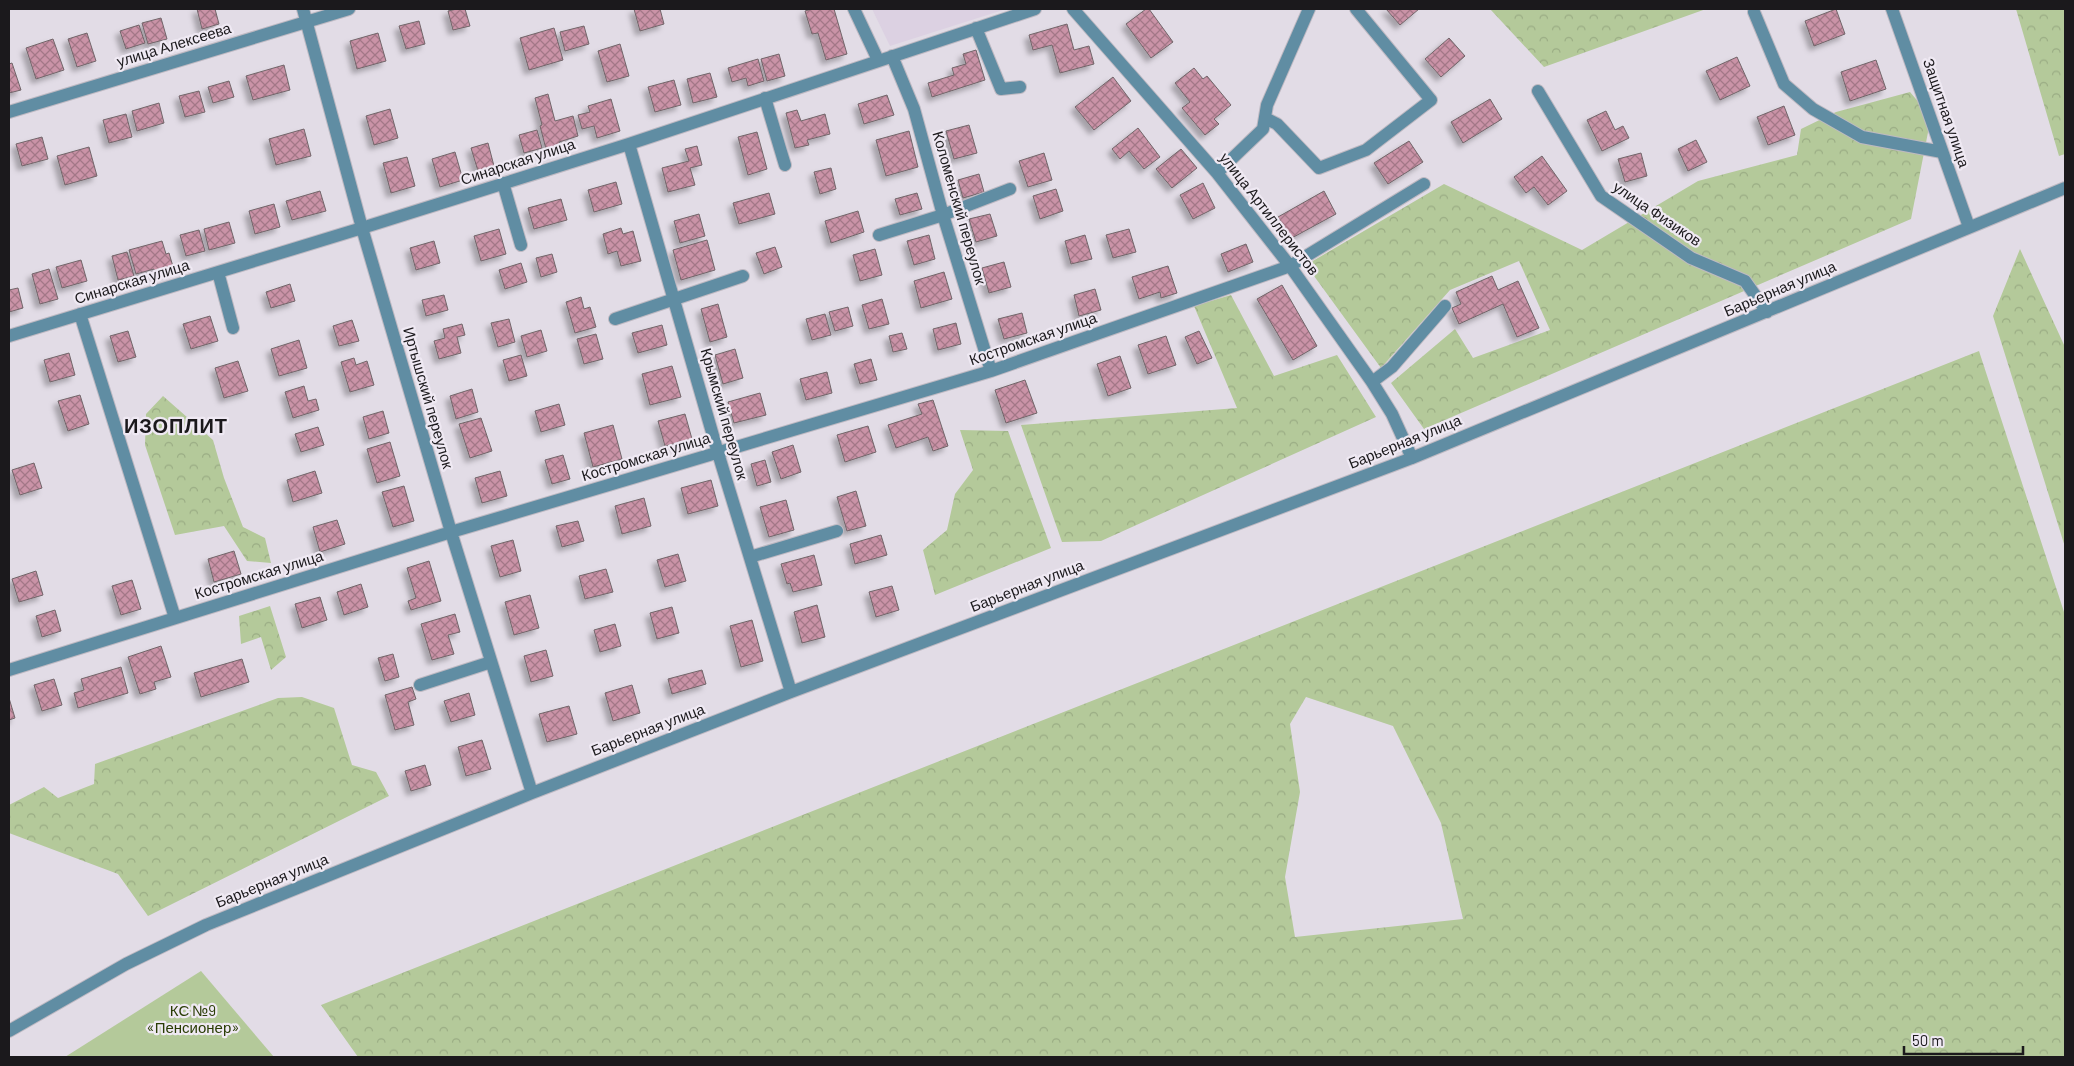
<svg xmlns="http://www.w3.org/2000/svg" width="2074" height="1066" font-family="Barlow,sans-serif">
<style>
.built{fill:#dcd1e2}
.forest{fill:url(#forest-crowns);fill-rule:evenodd}
.garden{fill:#b4c99a}
.building{fill:url(#building-cross-hatch);stroke:#716569;filter:url(#shadow)}
.lines{fill:none;stroke-linecap:round;stroke-linejoin:round}
.minor-casing{stroke:#beb9c2;stroke-width:14}
.minor{stroke:#608da3;stroke-width:12}
.labels{text-anchor:middle;stroke-width:4.5;stroke-linejoin:round;paint-order:stroke}
.street-label{font-size:15px;fill:#1b191c;stroke:#efe9f3}
.park-label{font-size:15px;fill:#293c04;stroke:#efe9f3}
.district-label{font-size:20px;font-weight:bold;letter-spacing:1px;fill:#1b191c;stroke:#efe9f3}
</style>
<defs>
<pattern id="forest-crowns" width="20" height="18" patternUnits="userSpaceOnUse" patternTransform="scale(1.25)"><rect width="20" height="18" fill="#b4c99a"/><path d="M2 6a3 3 0 1 1 6 0M12 15a3 3 0 1 1 6 0" fill="none" stroke="#9aac84"/></pattern>
<pattern id="building-cross-hatch" width="8" height="8" patternUnits="userSpaceOnUse" patternTransform="scale(1.25)"><rect width="8" height="8" fill="#ca93a7"/><path d="M0 0l8 8M0 8l8-8" fill="none" stroke="#a37787"/></pattern>
<filter id="shadow"><feDropShadow dx="-4.5" dy="4.5" stdDeviation="2.5" flood-color="#0004"/></filter>
</defs>
<rect width="100%" height="100%" fill="#e2dce6"/>
<!-- built -->
<path class="built" d="M872,9H1006L890,46Z"/>
<!-- forest -->
<path class="forest" d="M1490,9H1706L1544,67Z
M2016,9H2065V154L2059,156Z
M1910,92L1931,117L1911,219L1424,429L1391,383L1455,329L1473,358L1550,330L1519,261L1450,290L1381,368L1306,265L1444,184L1582,250L1698,181L1797,155L1801,129L1836,112Z
M2020,249L2065,347V547L1993,316Z
M1231,295L1274,376L1337,355L1376,417L1101,541L1062,542L1021,425L1237,408L1194,306Z
M1979,351L2065,615V1057H358L321,1005ZM1306,697L1393,726L1441,823L1463,919L1295,937L1285,877L1300,792L1290,724Z
M163,396L213,440L224,478L243,527L265,538L271,563L247,561L224,526L175,535L145,445L146,414Z
M960,430L1008,431L1051,548L935,595L923,550L947,530L955,494L973,470Z
M270,606L286,657L271,670L261,637L241,644L239,616Z
M302,697L334,708L352,765L376,772L389,796L148,916L118,874L9,833V805L44,787L58,798L94,784L95,764L278,698Z"/>
<!-- garden -->
<path class="garden" d="M201,971L274,1057H65Z"/>
<!-- building -->
<path class="building" d="M197,9H215L219,24L202,29Z
M457,9H465L470,26L453,30L448,11Z
M634,9H660L664,24L640,31Z
M812,9H834L847,54L826,60L818,33L812,34L805,11Z
M1146,9H1149L1173,42L1151,58L1126,24Z
M1386,9H1419L1400,25Z
M1836,9L1845,34L1814,46L1805,21Z
M161,18L167,39L148,44L142,23Z
M419,21L425,44L406,49L399,26Z
M1067,24L1074,50L1089,46L1094,64L1060,73L1052,45L1033,50L1029,35Z
M139,25L145,43L126,49L120,31Z
M584,26L589,44L565,51L560,32Z
M554,28L563,60L529,70L520,38Z
M87,33L96,61L77,67L68,39Z
M378,33L386,61L357,69L350,41Z
M1449,38L1465,56L1441,77L1425,59Z
M53,39L64,70L36,79L26,48Z
M620,44L629,76L607,82L598,51Z
M976,50L985,80L932,97L928,83L954,75L952,68L966,64L963,54Z
M779,54L785,76L767,81L761,59Z
M1737,57L1750,86L1720,100L1706,71Z
M758,59L764,81L748,86L746,78L732,82L728,68Z
M1876,60L1886,89L1850,101L1841,72Z
M12,63L21,90L9,93V64Z
M284,65L290,90L253,100L246,76Z
M1194,68L1203,79L1207,76L1231,105L1214,119L1219,124L1205,135L1182,108L1190,102L1175,83Z
M710,73L717,97L693,103L687,79Z
M1113,77L1131,101L1094,130L1075,107Z
M674,80L681,105L655,112L648,87Z
M229,81L234,97L213,103L208,87Z
M199,91L205,112L185,117L179,96Z
M548,94L555,121L573,116L578,136L559,142L561,149L547,153L540,126L542,125L535,98Z
M887,95L894,115L864,124L858,104Z
M611,99L620,131L597,138L594,126L582,129L578,115L590,112L588,106Z
M1490,99L1502,119L1463,143L1451,122Z
M159,103L164,123L137,131L132,111Z
M1784,106L1795,135L1768,145L1757,117Z
M390,109L398,138L374,145L366,116Z
M797,110L801,121L825,114L830,134L807,140L809,145L795,148L786,113Z
M1606,111L1615,130L1623,126L1629,138L1602,151L1587,120Z
M126,114L132,137L109,143L103,120Z
M969,125L977,153L954,159L946,131Z
M1138,128L1160,157L1144,169L1129,151L1120,159L1112,149Z
M304,129L311,156L276,165L269,139Z
M537,130L542,148L524,153L519,135Z
M909,131L918,167L886,176L876,140Z
M757,132L767,169L748,175L738,137Z
M42,137L48,159L22,166L16,144Z
M1696,140L1707,162L1688,171L1678,149Z
M1409,141L1423,162L1388,184L1374,163Z
M488,143L494,166L478,171L471,148Z
M697,146L702,165L690,168L695,185L668,192L662,168L689,161L685,149Z
M89,147L97,176L65,185L57,156Z
M1181,149L1197,168L1172,188L1156,169Z
M455,152L463,180L440,187L432,159Z
M1044,153L1052,180L1028,187L1019,161Z
M1641,153L1647,176L1625,182L1618,159Z
M1542,156L1567,191L1548,205L1534,187L1526,193L1514,177Z
M407,157L415,186L391,193L383,163Z
M831,168L836,189L820,194L814,172Z
M979,174L984,192L963,198L958,180Z
M616,182L622,204L594,212L588,190Z
M1203,183L1215,208L1193,219L1180,195Z
M1056,189L1063,211L1040,219L1033,196Z
M320,191L326,211L292,220L286,201Z
M1324,191L1336,214L1290,239L1278,217Z
M769,193L775,214L739,224L733,203Z
M917,193L922,209L900,215L895,199Z
M561,199L567,220L534,229L528,208Z
M274,204L280,227L255,234L249,211Z
M858,211L864,232L831,243L825,221Z
M699,214L705,236L680,243L674,221Z
M990,214L997,236L976,242L969,219Z
M229,222L235,243L209,250L204,229Z
M621,228L623,234L633,231L641,261L621,266L617,251L608,254L603,234Z
M499,229L506,254L481,261L474,236Z
M1129,229L1136,252L1113,258L1106,235Z
M199,230L205,251L186,256L180,235Z
M929,235L935,259L914,265L907,241Z
M1085,235L1092,259L1071,264L1065,241Z
M707,240L715,270L681,280L673,250Z
M162,241L166,254L169,253L174,270L156,275L154,269L136,274L129,250Z
M434,241L440,263L416,270L410,248Z
M1246,244L1253,262L1228,272L1221,254Z
M775,247L782,267L764,274L756,253Z
M875,249L882,275L860,281L853,255Z
M127,252L134,276L118,280L112,256Z
M552,254L557,272L541,277L536,258Z
M81,260L87,281L62,288L56,267Z
M1004,262L1011,287L989,293L982,268Z
M521,263L527,282L505,289L499,270Z
M1168,266L1177,293L1161,298L1160,292L1139,299L1132,277Z
M49,269L58,299L40,304L32,274Z
M944,272L952,299L921,308L914,281Z
M1492,276L1498,290L1518,281L1539,328L1517,337L1503,304L1459,324L1452,308L1461,304L1456,292Z
M290,284L295,301L271,308L266,292Z
M1282,285L1317,346L1293,360L1257,299Z
M18,288L23,308L9,312V290Z
M1095,289L1101,310L1079,316L1074,295Z
M444,295L448,310L426,316L422,300Z
M581,297L584,309L590,307L596,327L575,333L566,302Z
M882,299L889,324L869,329L862,305Z
M718,304L727,337L710,342L701,309Z
M848,307L853,326L835,331L829,312Z
M1022,313L1027,333L1004,339L998,319Z
M825,314L831,335L812,340L806,319Z
M210,316L218,341L191,349L183,324Z
M509,319L515,342L498,347L491,323Z
M352,320L359,341L339,346L333,326Z
M956,323L961,344L938,350L933,329Z
M462,324L465,335L457,337L461,353L439,359L434,341L445,338L443,329Z
M662,325L667,345L638,353L632,333Z
M541,330L547,351L527,357L521,336Z
M128,331L136,357L118,362L110,336Z
M1199,331L1212,358L1197,364L1185,337Z
M902,333L907,349L893,352L889,336Z
M596,334L603,359L584,364L577,339Z
M1166,336L1176,365L1148,374L1138,345Z
M299,340L307,368L279,376L271,349Z
M735,349L743,378L723,384L715,355Z
M69,353L75,375L50,382L44,360Z
M521,355L527,376L509,381L503,360Z
M1120,356L1131,388L1108,396L1097,364Z
M354,358L356,365L367,361L374,385L350,392L341,362Z
M871,359L877,380L860,384L854,364Z
M238,361L248,391L224,398L215,368Z
M672,366L681,397L650,405L642,374Z
M827,372L832,393L806,400L800,379Z
M1025,380L1037,413L1006,423L995,390Z
M304,386L308,401L316,399L319,410L293,418L285,392Z
M472,389L478,412L456,419L450,396Z
M760,393L766,415L734,423L728,402Z
M80,395L89,424L68,431L58,401Z
M933,400L948,446L933,451L928,437L896,448L888,425L922,414L918,404Z
M559,404L565,425L541,432L535,411Z
M383,411L389,433L369,439L363,417Z
M685,414L692,439L665,446L658,421Z
M481,418L492,451L470,458L459,424Z
M613,425L622,459L593,467L584,433Z
M868,426L876,452L845,462L837,435Z
M318,427L324,445L301,452L295,434Z
M390,442L400,476L377,483L367,449Z
M793,445L801,472L781,479L772,452Z
M563,455L570,479L552,484L545,460Z
M765,460L771,482L757,486L751,464Z
M34,463L42,488L20,495L12,470Z
M315,471L322,493L293,502L287,480Z
M500,471L507,496L482,503L475,478Z
M711,480L718,506L688,514L681,488Z
M404,486L414,521L393,527L382,492Z
M856,491L866,526L847,531L837,497Z
M644,498L651,526L622,534L615,506Z
M786,500L794,530L769,537L760,507Z
M337,520L345,544L320,552L313,527Z
M578,521L584,541L562,547L556,526Z
M881,535L887,555L855,564L850,544Z
M513,540L521,571L500,577L491,546Z
M234,551L241,574L214,582L208,559Z
M678,554L686,581L665,587L657,560Z
M814,555L822,585L793,592L790,583L787,584L781,564Z
M429,561L441,601L411,610L408,601L416,598L407,568Z
M606,569L613,592L585,599L579,576Z
M36,571L43,595L19,602L12,579Z
M132,580L141,609L121,615L112,586Z
M361,584L368,607L344,615L337,592Z
M892,586L899,610L876,617L869,592Z
M530,595L539,628L514,635L505,602Z
M320,597L327,620L302,628L295,604Z
M817,605L825,637L802,643L794,612Z
M672,607L679,633L657,639L650,613Z
M55,610L61,631L42,637L36,616Z
M455,614L460,632L448,635L454,654L432,660L421,624Z
M752,620L763,661L741,667L730,626Z
M615,624L621,646L600,652L594,630Z
M161,646L171,677L154,682L156,689L140,694L128,657Z
M546,650L553,676L531,682L524,656Z
M393,654L399,677L385,681L378,658Z
M242,659L249,682L201,697L194,673Z
M121,667L128,693L78,708L74,693L84,690L81,679Z
M702,670L706,684L672,694L668,679Z
M54,679L62,705L42,711L34,685Z
M632,685L640,713L613,721L605,693Z
M412,687L416,699L408,702L414,725L395,730L385,695Z
M469,693L475,715L451,722L444,701Z
M9,698L15,718L9,720Z
M569,706L577,734L547,742L539,714Z
M482,740L491,769L466,776L458,747Z
M425,765L431,785L411,791L405,771Z"/>
<g class="lines">
<defs>
<path id="minor" d="M303,9L362,228L451,532L532,793
M854,9L878,60
M1073,9L1217,173L1290,266L1372,382L1392,414L1412,458
M1892,9L1969,227
M1754,12L1784,84L1813,109L1862,137L1942,152
M976,28L1001,89L1020,87
M892,56L914,109L943,215L991,371
M1538,91L1601,196L1691,258L1745,281L1767,312
M765,98L785,165
M9,112L349,9
M1265,118L1277,124L1319,168L1366,150L1431,100L1356,9
M629,144L718,453L791,692
M1217,173L1263,129L1267,105L1309,9
M503,183L521,245
M879,235L943,215L1010,189
M218,272L233,328
M80,314L175,618
M615,319L743,276
M9,336L362,228L629,144L1035,9
M1372,382L1392,367L1445,306
M750,557L837,531
M9,670L451,532L991,371L1290,266L1424,184
M420,685L491,662
M9,1031L126,964L206,925L532,793L791,692L1412,458L2065,188"/>
</defs>
<!-- minor casing -->
<use href="#minor" class="minor-casing"/>
<!-- minor -->
<use href="#minor" class="minor"/>
</g>
<g class="labels">
<!-- street labels -->
<g class="street-label">
<text transform="translate(174 45) rotate(-17)" y="5">улица Алексеева</text>
<text transform="translate(1946 113) rotate(71)" y="5">Защитная улица</text>
<text transform="translate(518 162) rotate(-18)" y="5">Синарская улица</text>
<text transform="translate(959 208) rotate(74)" y="5">Коломенский переулок</text>
<text transform="translate(1269 214) rotate(52)" y="5">улица Артиллеристов</text>
<text transform="translate(1657 214) rotate(34)" y="5">улица Физиков</text>
<text transform="translate(132 282) rotate(-17)" y="5">Синарская улица</text>
<text transform="translate(1780 289) rotate(-23)" y="5">Барьерная улица</text>
<text transform="translate(1033 339) rotate(-19)" y="5">Костромская улица</text>
<text transform="translate(428 398) rotate(74)" y="5">Иртышский переулок</text>
<text transform="translate(724 414) rotate(74)" y="5">Крымский переулок</text>
<text transform="translate(1405 442) rotate(-22)" y="5">Барьерная улица</text>
<text transform="translate(646 457) rotate(-17)" y="5">Костромская улица</text>
<text transform="translate(259 575) rotate(-17)" y="5">Костромская улица</text>
<text transform="translate(1027 586) rotate(-21)" y="5">Барьерная улица</text>
<text transform="translate(648 730) rotate(-21)" y="5">Барьерная улица</text>
<text transform="translate(272 881) rotate(-22)" y="5">Барьерная улица</text>
</g>
<!-- park labels -->
<g class="park-label">
<text x="193" y="1016">КС №9<tspan x="193" dy="17">«Пенсионер»</tspan></text>
</g>
<!-- district labels -->
<g class="district-label">
<text x="176" y="433">ИЗОПЛИТ</text>
</g>
</g>
<!-- border -->
<rect width="2074" height="1066" fill="none" stroke="#1b191c" stroke-width="20"/>
<!-- scale -->
<path d="M1904 1046v8h119v-8" fill="none" stroke="#1b191c" stroke-width="2.5"/>
<text x="1912" y="1046" font-size="15" fill="#1b191c" stroke="#efe9f3" stroke-width="4" paint-order="stroke">50 m</text>
</svg>
